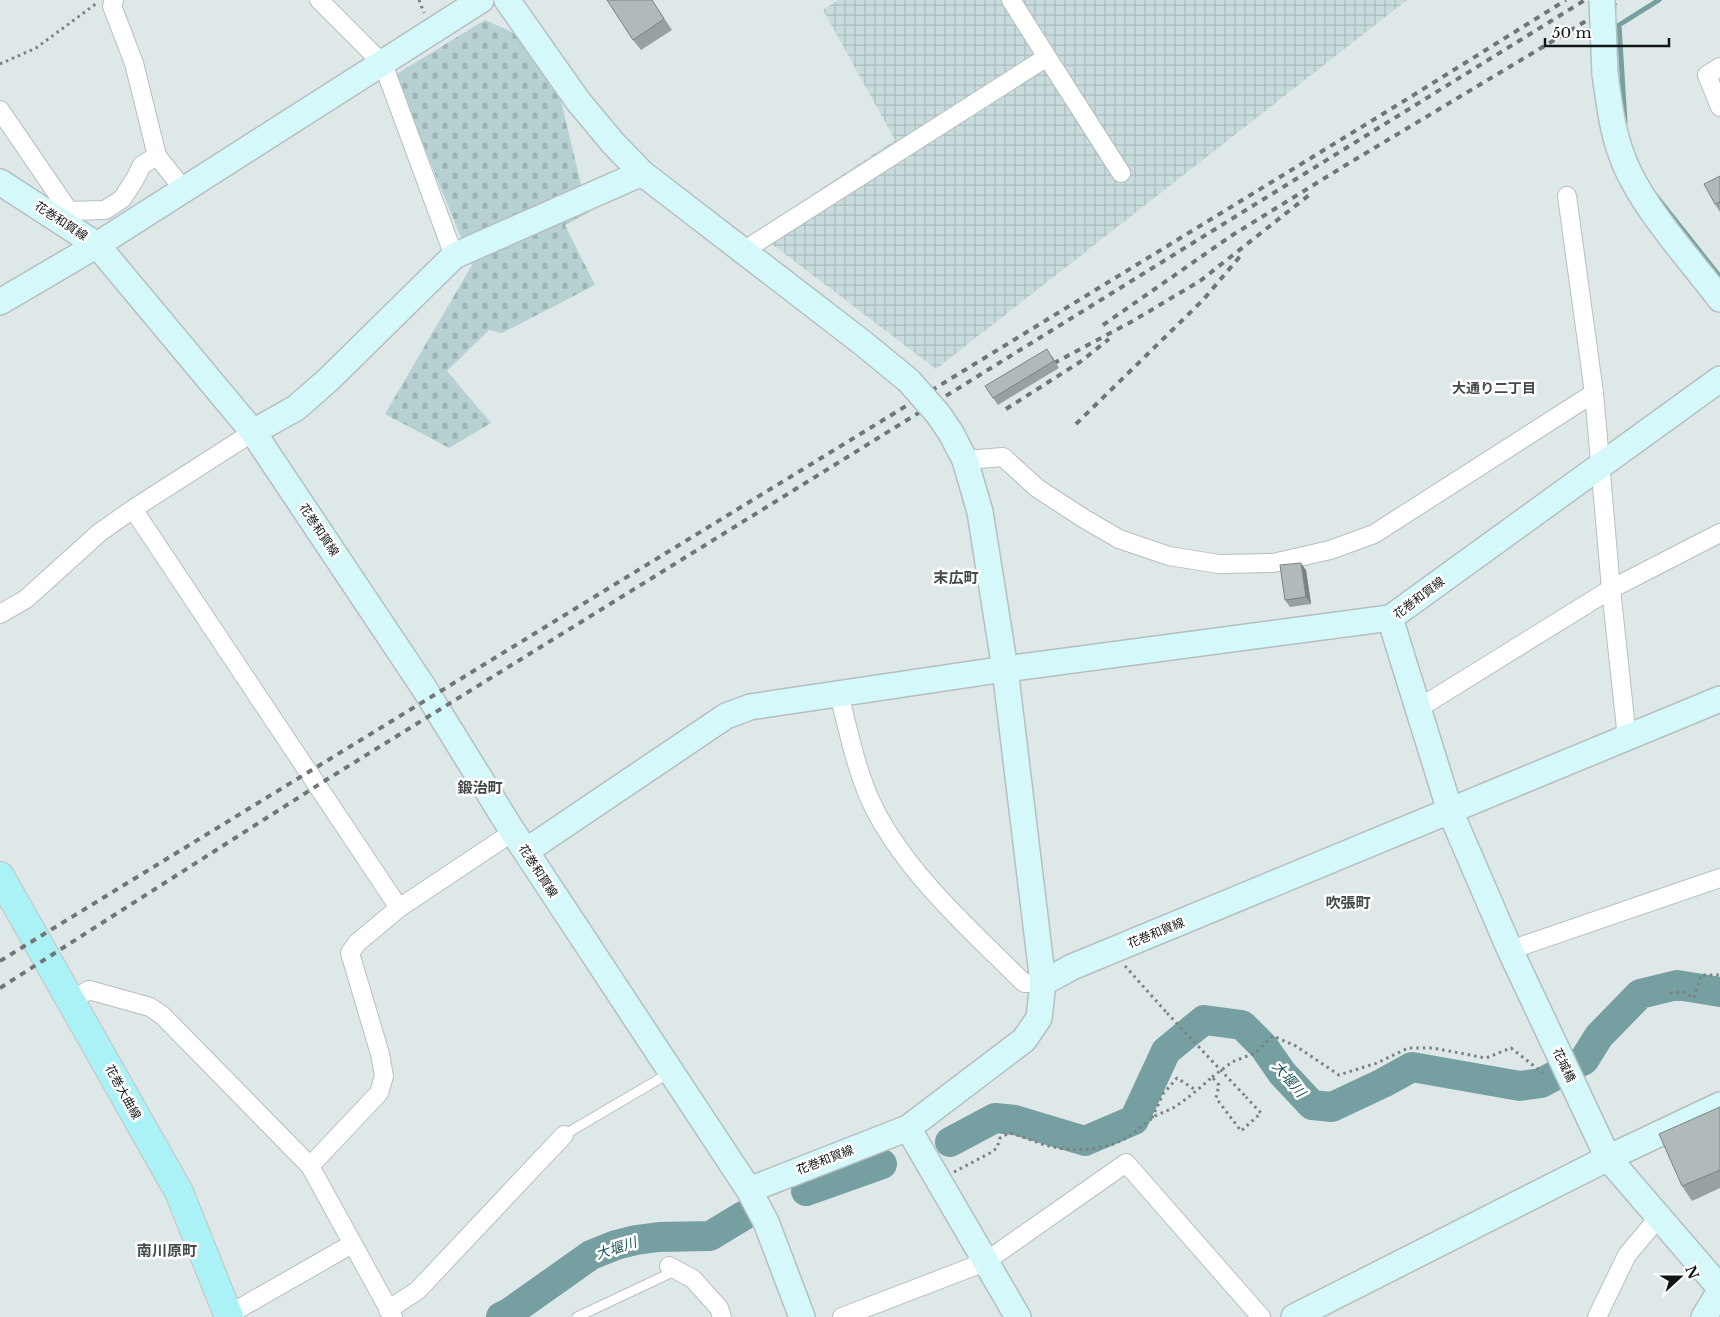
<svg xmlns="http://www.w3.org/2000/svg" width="1720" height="1317" font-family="'Libre Baskerville','Noto Sans JP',serif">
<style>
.industrial{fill:url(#industrial-grid)}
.cemetery{fill:url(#cemetery-stones)}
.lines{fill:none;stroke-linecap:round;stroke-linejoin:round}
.stream{stroke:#769fa1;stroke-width:5}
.river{stroke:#769fa1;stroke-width:30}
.lane-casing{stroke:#b6bfc0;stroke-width:11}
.street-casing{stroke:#b6bfc0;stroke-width:20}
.secondary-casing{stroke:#b6bfc0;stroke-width:28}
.primary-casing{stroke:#c1c2c2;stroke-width:30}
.path{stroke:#7a8181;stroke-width:3;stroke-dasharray:2.5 4;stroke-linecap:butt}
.lane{stroke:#fff;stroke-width:9}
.street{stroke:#fff;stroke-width:18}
.secondary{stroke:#d5f9fa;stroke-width:25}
.primary{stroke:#abf2f6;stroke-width:28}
.rail{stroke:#707677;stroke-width:4;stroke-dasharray:6 6;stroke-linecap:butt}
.secondary-bridge-casing{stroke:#b6bfc0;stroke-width:28;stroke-linecap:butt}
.path-bridge{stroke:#7a8181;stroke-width:3;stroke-dasharray:2.5 4;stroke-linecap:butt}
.secondary-bridge{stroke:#d5f9fa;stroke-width:25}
.wall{fill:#98a0a1}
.shaded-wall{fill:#7c8283}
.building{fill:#b1babb;stroke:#7c8283}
.labels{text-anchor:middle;stroke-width:5;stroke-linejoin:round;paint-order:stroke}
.street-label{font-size:12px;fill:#111515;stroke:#fff}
.neighbourhood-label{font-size:14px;font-weight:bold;fill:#444b4c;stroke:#fff}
.water-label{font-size:14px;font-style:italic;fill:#1b575a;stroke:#fff}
.quarter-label{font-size:15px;font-weight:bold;fill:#444b4c;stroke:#fff}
</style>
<defs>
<pattern id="industrial-grid" width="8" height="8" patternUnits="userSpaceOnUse" patternTransform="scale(1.25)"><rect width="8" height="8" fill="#c9dcdd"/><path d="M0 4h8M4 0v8" fill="none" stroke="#acbcbd"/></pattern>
<pattern id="cemetery-stones" width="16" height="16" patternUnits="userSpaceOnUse" patternTransform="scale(1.25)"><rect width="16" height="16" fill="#b7d1d2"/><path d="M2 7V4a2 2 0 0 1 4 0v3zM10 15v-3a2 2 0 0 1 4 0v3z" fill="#9cb3b3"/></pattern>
</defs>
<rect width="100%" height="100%" fill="#dfe8e9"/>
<!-- industrial -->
<path class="industrial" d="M838,0H1407L936,369L756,232L895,140L823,10Z"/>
<!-- cemetery -->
<path class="cemetery" d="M485,20L518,35L559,93L588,213L565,225L595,285L502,333L489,330L447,371L491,423L449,448L385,414L472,265L395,75Z"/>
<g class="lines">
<!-- stream -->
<path class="stream" d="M1625,122L1619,25L1659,0
M1656,196L1720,277"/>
<!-- river -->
<path class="river" d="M950,1142L995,1118L1015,1120L1085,1141L1134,1120L1166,1051L1204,1020L1242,1025L1264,1047L1282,1073L1312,1105L1332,1107L1383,1083L1412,1067L1520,1086L1541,1083L1584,1060L1599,1036L1640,994L1677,985L1720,992
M806,1191L882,1164
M501,1317L509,1313L591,1255L616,1245L636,1240L659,1237L710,1236L743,1216"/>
<defs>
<path id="lane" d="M564,1135L671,1072
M577,1317L677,1270"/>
<path id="street" d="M114,0L112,6L134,63L157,156L184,190
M319,0L383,64L454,256
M1047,57L1121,173
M1720,67L1707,75L1720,107
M0,110L69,211L105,210L122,199L135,179L142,165L157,156
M1567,196L1594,393L1611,589L1627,738
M743,251L1047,57L1011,0
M965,460L1003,457L1037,488L1083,518L1119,539L1169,556L1219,564L1273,563L1330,550L1374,534L1594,393
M133,509L399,908
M0,614L26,599L99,533L133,509L253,432
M839,694C849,733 857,775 875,810C910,877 971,930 1024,983H1043
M1419,708L1611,589L1720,533
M1510,950L1720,878
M71,1001L89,990L150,1007L162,1015L310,1166L393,1317
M310,1166L379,1093L384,1076L380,1054L350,953L357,943L399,908L513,832
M669,1266L693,1279L719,1308L722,1317
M388,1310L418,1290L564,1135
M228,1315L352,1244
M842,1317L985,1262L1126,1163L1261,1317
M1597,1317L1627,1255L1658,1218"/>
<path id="secondary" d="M507,0L578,101L613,143L642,173L864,344L909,381
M1605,74C1609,102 1612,130 1622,156C1639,204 1689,258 1720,299
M0,182L97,245L253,432L424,688L513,832L749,1190L908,1128L1024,1040L1039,1018L1043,983L1005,669L980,512L965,460L951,433L938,414
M0,302L97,245L481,0
M1720,379L1390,618L1450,811L1510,950L1608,1158L1720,1288
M253,432L296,408L329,379L454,256L642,173
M526,851L726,716L750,707L1005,669L1390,618
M1043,983L1072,967L1720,699
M908,1128L1018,1317
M749,1190L766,1222L802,1317
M1294,1317L1608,1158L1720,1105
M1704,1317L1720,1291"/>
<path id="primary" d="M0,876L179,1192L229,1317"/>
</defs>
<!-- lane casing -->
<use href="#lane" class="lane-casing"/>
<!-- street casing -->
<use href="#street" class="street-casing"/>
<!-- secondary casing -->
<use href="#secondary" class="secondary-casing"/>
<!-- primary casing -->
<use href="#primary" class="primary-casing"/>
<!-- path -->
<path class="path" d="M419,0L424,13
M0,64L36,48L97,3
M1125,966L1167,1013
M1670,993L1684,992L1694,998L1701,975H1720
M1212,1077L1232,1062L1255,1053L1273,1036L1296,1046L1339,1075L1377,1063L1408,1048H1433L1486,1058L1511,1048L1543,1073
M1152,1118L1163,1094L1177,1078L1197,1091
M954,1172L990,1153L997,1148L1000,1138L1009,1133C1024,1136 1038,1144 1053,1147C1077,1152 1107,1150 1128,1137C1137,1131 1146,1123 1155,1116C1161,1113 1167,1111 1173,1108C1187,1099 1200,1088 1212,1077L1219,1085L1216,1098L1241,1131L1261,1113L1246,1097"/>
<!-- lane -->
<use href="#lane" class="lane"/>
<!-- street -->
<use href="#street" class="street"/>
<!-- secondary -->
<use href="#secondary" class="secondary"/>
<!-- primary -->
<use href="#primary" class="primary"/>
<!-- rail -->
<path class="rail" d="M1103,325L1231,236L1341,168L1621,0
M1043,369L1131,322L1200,281L1313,192
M1006,409L1080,362L1109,339
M1076,424L1203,300L1242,254
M0,961L1404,101L1566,0
M0,988L326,780L1585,0"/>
<defs>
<path id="secondary-bridge" d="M1602,0L1605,74
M909,381L938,414"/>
</defs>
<!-- secondary-bridge casing -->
<use href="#secondary-bridge" class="secondary-bridge-casing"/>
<!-- path-bridge -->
<path class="path-bridge" d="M1167,1013L1246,1097"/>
<!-- secondary-bridge -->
<use href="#secondary-bridge" class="secondary-bridge"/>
</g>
<!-- wall -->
<path class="wall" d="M652,0L672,30L641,50L633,40Z
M1720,176V212L1715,204Z
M1052,356L1059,368L998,405L993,398Z
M1306,570L1311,604L1290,607L1285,600Z
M1720,1107V1188L1692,1201L1682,1186Z"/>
<!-- shaded-wall -->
<path class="shaded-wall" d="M1301,563L1306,570L1311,604L1306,597Z"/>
<!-- building -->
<path class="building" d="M607,0H652L664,19L633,40Z
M1720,176V202L1715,204L1704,184Z
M1047,349L1054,361L993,398L985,386Z
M1301,563L1306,597L1285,600L1280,565Z
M1720,1107V1170L1682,1186L1659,1134Z"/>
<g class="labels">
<!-- street labels -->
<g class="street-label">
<text transform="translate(61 221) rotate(33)" y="4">花巻和賀線</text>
<text transform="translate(319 530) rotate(56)" y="4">花巻和賀線</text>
<text transform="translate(1419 598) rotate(-37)" y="4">花巻和賀線</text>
<text transform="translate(538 871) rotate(57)" y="4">花巻和賀線</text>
<text transform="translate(1156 933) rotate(-22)" y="4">花巻和賀線</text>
<text transform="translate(1564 1065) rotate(65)" y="4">花城橋</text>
<text transform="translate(123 1092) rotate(61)" y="4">花巻大曲線</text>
<text transform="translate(825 1160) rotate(-21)" y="4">花巻和賀線</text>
</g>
<!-- neighbourhood labels -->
<g class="neighbourhood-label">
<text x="1494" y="393">大通り二丁目</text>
</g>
<!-- water labels -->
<g class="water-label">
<text transform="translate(1289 1079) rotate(49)" y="5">大堰川</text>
<text transform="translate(616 1248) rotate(-18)" y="5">大堰川</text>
</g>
<!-- quarter labels -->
<g class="quarter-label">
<text x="956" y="583">末広町</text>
<text x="480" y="793">鍛治町</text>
<text x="1348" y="908">吹張町</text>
<text x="167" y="1256">南川原町</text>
</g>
</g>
<!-- north arrow -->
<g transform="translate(1680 1277) rotate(69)" stroke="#ffffff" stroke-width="4" paint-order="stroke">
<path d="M0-4L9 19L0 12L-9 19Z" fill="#111515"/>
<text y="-8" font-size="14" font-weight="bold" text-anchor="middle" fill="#111515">N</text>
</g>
<!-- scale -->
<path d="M1545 38v8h124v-8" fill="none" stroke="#111515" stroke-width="2.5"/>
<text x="1552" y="38" font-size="15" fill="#111515" stroke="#ffffff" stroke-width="4" paint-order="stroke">50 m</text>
</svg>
